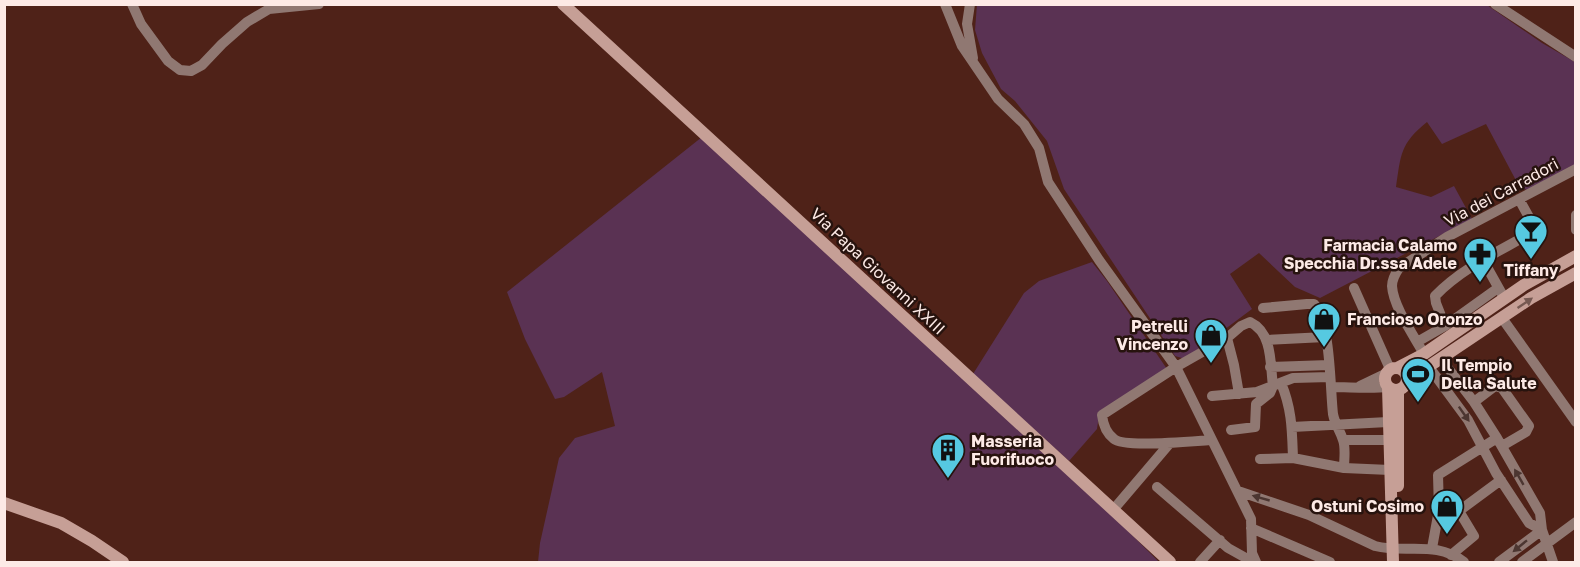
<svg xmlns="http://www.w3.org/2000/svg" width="1580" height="567" font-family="'Golos Text',sans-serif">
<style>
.green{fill:#5a3253}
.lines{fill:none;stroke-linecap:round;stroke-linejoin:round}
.street{stroke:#907872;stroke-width:10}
.secondary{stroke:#c69f96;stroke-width:12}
.oneway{fill:#765952}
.oneway2{fill:#4c3631}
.labels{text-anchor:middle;stroke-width:5;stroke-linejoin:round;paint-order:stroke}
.street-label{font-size:16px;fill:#fdeae6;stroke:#27130e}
.poi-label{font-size:16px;font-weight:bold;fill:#fdeae6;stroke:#27130e;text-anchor:end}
</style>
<rect width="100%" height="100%" fill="#4f2218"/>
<!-- green -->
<path class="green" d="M977,4L1487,5L1542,43L1575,62V165L1528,190L1520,188L1486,124L1442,144L1427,122C1400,144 1401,154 1396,187L1431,197L1454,186L1472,219L1320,298L1295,287L1259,253L1230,274L1252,309L1185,359L1175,356L1064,189L1047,141L1015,101L1001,89L982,53L975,30Z
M702,137L1126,529L1159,562H538L540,543L559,458L575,438L615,426L602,372L564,397L555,399L525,339L507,292Z
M1092,262L1107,281L1167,369L1099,415L1097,429L1069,461L973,374L1024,293L1039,281Z"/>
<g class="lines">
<!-- street -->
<path class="street" d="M132,4L141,24L168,61L180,70L191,71L202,65L222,44L247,22L269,9L319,4
M945,4L962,46L998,99L1024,124L1039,148L1048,182L1099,260L1176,367L1251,519L1252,553L1256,562
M970,4L967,24L973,58
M1495,4L1576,57
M1576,215V230
M1483,260L1502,294
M1354,288L1390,369
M1263,308L1307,304H1314C1331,322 1330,389 1333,414C1335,425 1340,430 1343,440C1346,448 1344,460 1344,468
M1502,318L1576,422
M1445,326L1498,288
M1227,338L1241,326L1250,322C1273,333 1270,364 1273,386L1270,393L1256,404L1255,427L1231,430
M1267,340L1325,337
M1417,342L1445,326L1436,303L1435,296C1462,268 1498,252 1531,233L1530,219L1519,199
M1424,354C1414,336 1393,306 1392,286C1392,279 1395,274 1399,268L1447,237L1576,169
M1441,359L1474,402L1497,438L1540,513L1542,530L1553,562
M1270,367L1329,365
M1429,367L1468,420L1496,473L1529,523L1542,530
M1281,383C1292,409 1292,430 1293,458
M1360,386L1385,374
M1331,387C1350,387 1369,389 1388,387
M1212,396L1257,392L1293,378L1330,377
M1474,402L1495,386L1502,388L1529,426L1526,432L1502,446
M1292,427L1388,422
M1212,440C1195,441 1124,448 1114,439C1106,433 1103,424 1102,415L1176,367L1227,338L1234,365L1239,394
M1343,440H1389
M1260,459L1293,458L1344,468L1390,470
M1157,487L1228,548L1253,562
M1238,491L1309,515L1375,546C1407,554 1435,540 1464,562
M1113,510L1170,443
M1439,510L1459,511L1501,480
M1251,528L1330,562
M1432,548L1439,510L1438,475L1497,438
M1451,555L1474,536L1459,511
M1200,562L1220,540
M1499,562L1542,530
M1522,562L1576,522"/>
<!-- secondary -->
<path class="secondary" d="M563,4L1170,562
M1385 379a11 11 0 1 1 22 0a11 11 0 1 1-22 0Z
M1397,368L1424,354L1524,285L1576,256
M1407,381L1531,298L1576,273
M1388,387L1393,562
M1398,390V486
M4,503L61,523L92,541L123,562"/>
</g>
<!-- one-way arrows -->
<defs><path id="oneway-solid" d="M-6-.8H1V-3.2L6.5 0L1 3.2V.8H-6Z" transform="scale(1.5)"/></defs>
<use class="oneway" href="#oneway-solid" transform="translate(1525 303) rotate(-34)"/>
<g class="oneway2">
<use href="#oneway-solid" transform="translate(1464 414) rotate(55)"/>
<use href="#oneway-solid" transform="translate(1519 477) rotate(-120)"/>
<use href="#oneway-solid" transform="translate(1261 498) rotate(-164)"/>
<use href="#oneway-solid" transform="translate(1520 546) rotate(141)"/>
</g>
<!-- icons -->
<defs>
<symbol id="bar-pin" viewBox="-11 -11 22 30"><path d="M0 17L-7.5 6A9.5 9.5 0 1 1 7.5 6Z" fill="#56c9e1" stroke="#27130e"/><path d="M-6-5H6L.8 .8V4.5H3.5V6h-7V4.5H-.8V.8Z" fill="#111"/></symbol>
<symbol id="pharmacy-pin" viewBox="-11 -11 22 30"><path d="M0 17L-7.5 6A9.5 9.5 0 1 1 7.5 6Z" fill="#56c9e1" stroke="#27130e"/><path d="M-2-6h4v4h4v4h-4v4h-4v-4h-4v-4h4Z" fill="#111"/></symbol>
<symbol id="shop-pin" viewBox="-11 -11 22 30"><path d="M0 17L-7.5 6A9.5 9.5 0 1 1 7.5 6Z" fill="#56c9e1" stroke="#27130e"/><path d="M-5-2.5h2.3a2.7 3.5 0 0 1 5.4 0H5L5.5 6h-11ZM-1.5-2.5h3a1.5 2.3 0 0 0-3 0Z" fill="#111"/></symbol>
<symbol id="stadium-pin" viewBox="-11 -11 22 30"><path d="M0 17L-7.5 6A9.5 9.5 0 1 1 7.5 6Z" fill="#56c9e1" stroke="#27130e"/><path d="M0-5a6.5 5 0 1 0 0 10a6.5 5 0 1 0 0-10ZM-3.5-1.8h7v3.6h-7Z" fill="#111"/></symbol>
<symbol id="building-pin" viewBox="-11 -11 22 30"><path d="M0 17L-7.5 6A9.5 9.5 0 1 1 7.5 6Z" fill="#56c9e1" stroke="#27130e"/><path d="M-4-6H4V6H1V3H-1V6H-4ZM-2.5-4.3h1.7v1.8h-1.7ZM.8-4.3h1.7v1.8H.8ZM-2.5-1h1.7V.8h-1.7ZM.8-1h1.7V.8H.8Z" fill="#111"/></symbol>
</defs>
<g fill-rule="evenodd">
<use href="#bar-pin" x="1512" y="212" width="38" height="52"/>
<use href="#pharmacy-pin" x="1461" y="235" width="38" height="52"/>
<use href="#shop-pin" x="1305" y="300" width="38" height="52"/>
<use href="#shop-pin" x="1192" y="316" width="38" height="52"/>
<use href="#stadium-pin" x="1399" y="355" width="38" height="52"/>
<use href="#building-pin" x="929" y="431" width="38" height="52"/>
<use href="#shop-pin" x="1428" y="487" width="38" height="52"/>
</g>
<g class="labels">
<!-- street labels -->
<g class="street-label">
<text transform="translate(1501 192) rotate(-28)" y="6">Via dei Carradori</text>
<text transform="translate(878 271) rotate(43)" y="6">Via Papa Giovanni XXIII</text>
</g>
<!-- poi labels -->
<g class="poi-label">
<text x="1457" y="251">Farmacia Calamo<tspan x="1457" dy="18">Specchia Dr.ssa Adele</tspan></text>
<text x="1531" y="276" text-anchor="middle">Tiffany</text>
<text x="1347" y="325" text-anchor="start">Francioso Oronzo</text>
<text x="1188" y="332">Petrelli<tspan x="1188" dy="18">Vincenzo</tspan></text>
<text x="1441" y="371" text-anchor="start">Il Tempio<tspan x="1441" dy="18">Della Salute</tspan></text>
<text x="971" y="447" text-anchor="start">Masseria<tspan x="971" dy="18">Fuorifuoco</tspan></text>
<text x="1424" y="512">Ostuni Cosimo</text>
</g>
</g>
<!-- border -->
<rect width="1580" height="567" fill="none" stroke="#fdeae6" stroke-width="12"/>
</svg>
